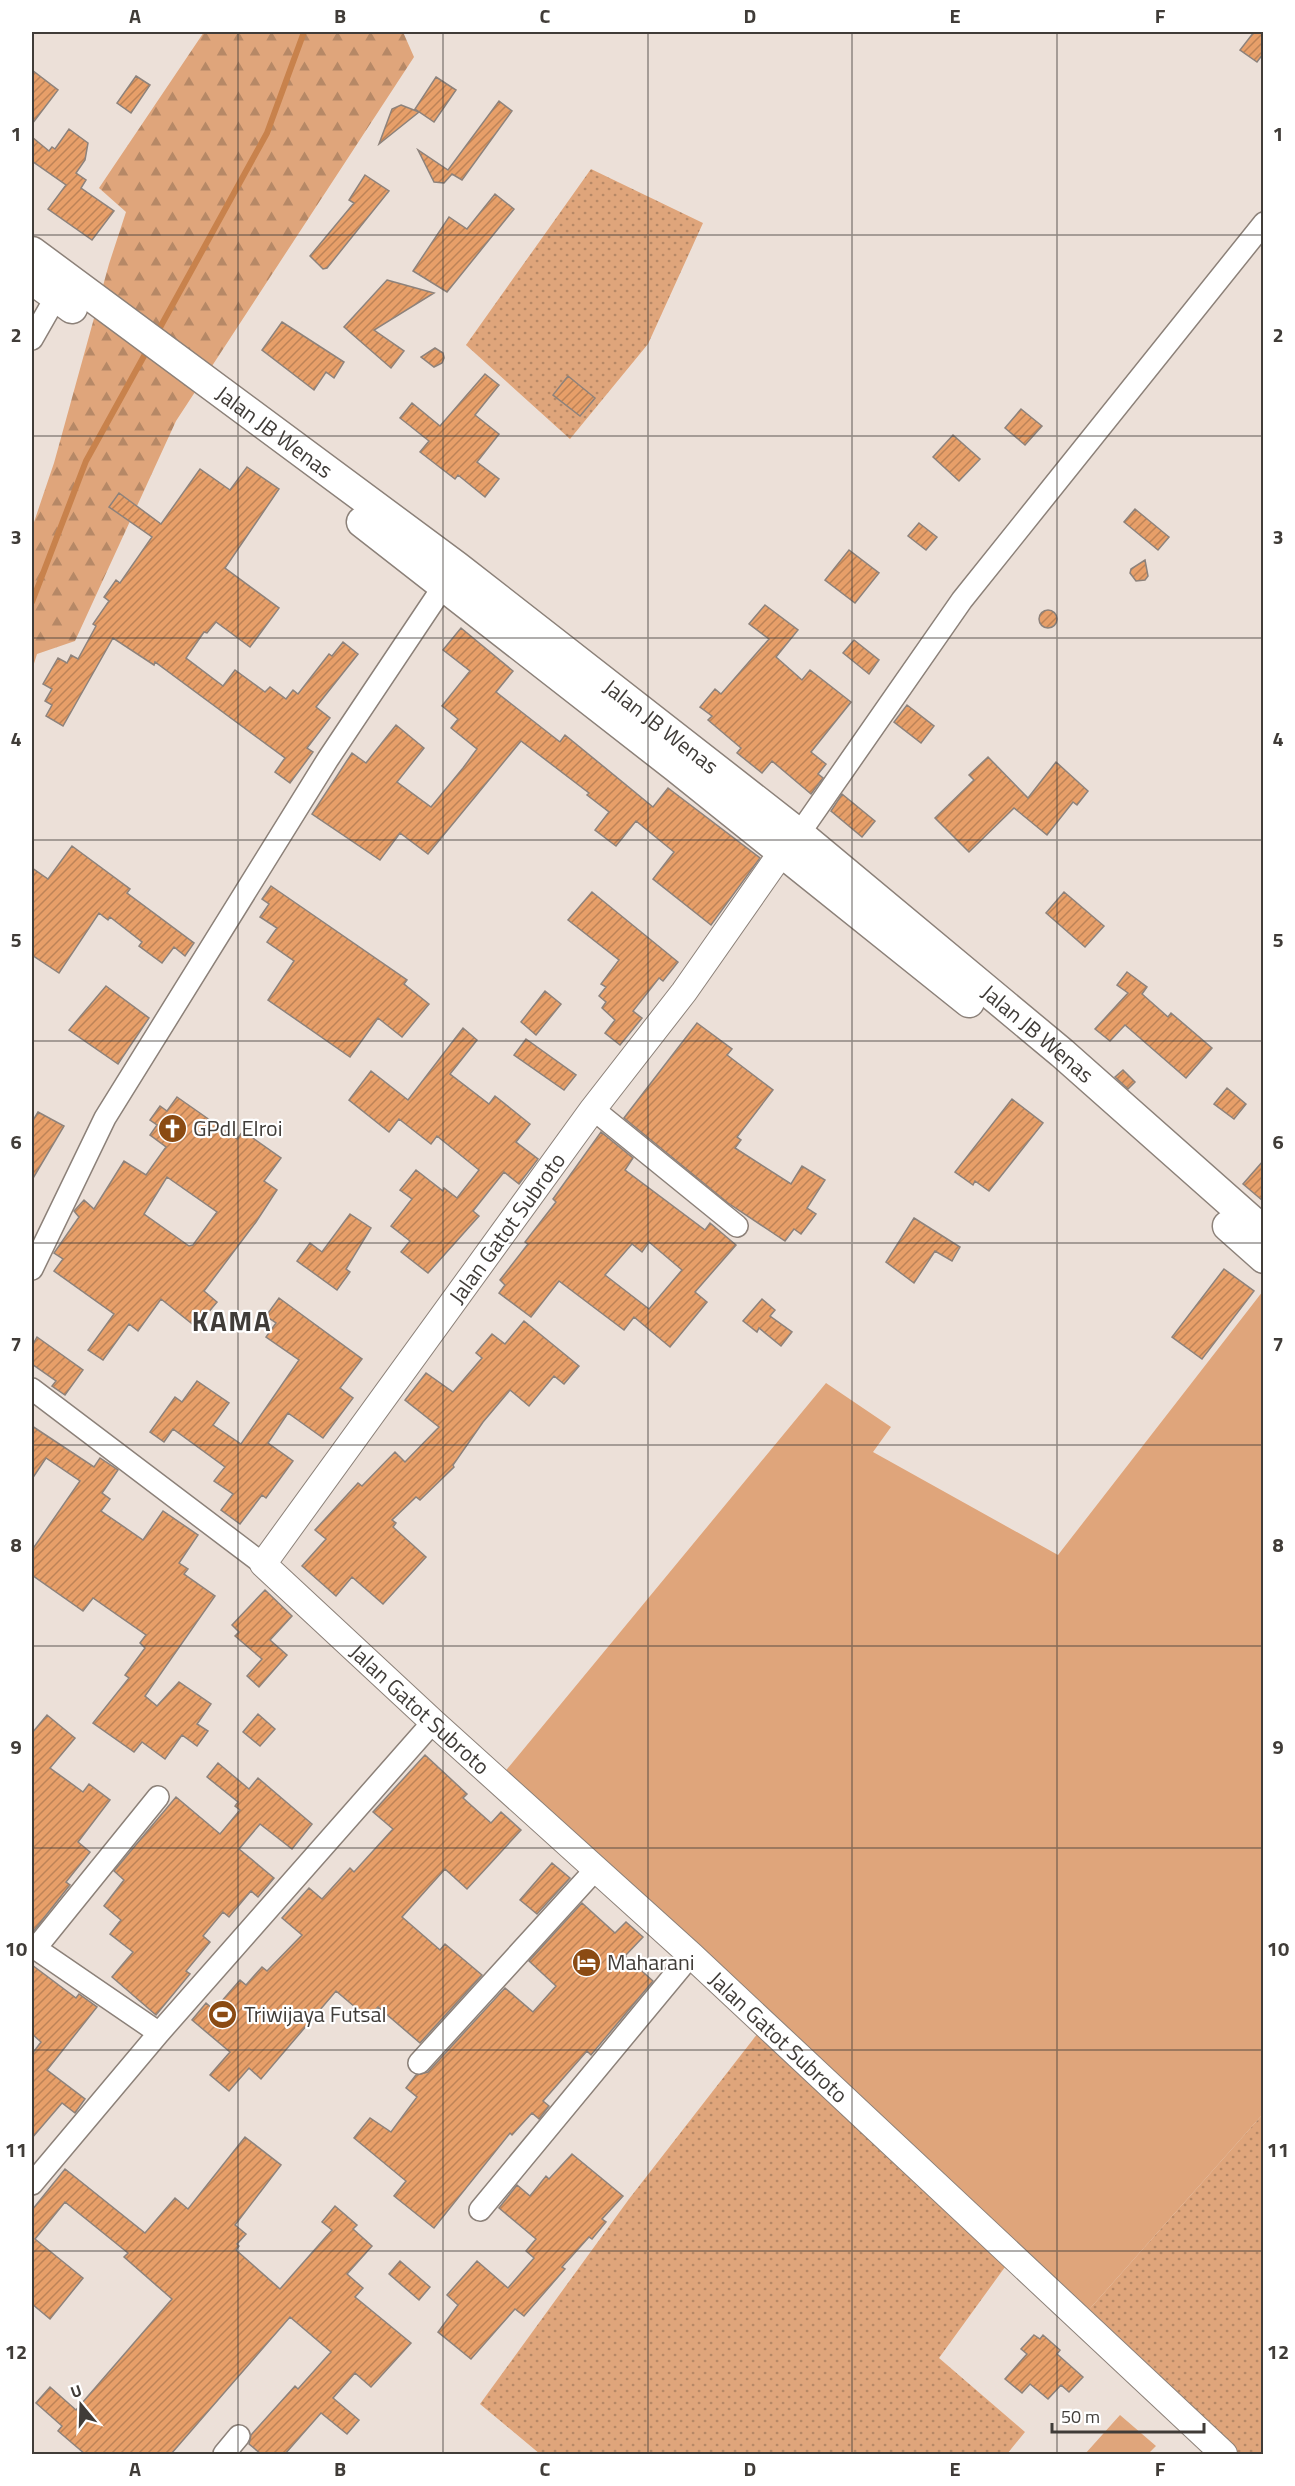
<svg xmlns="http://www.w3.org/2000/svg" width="1295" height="2486" font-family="'Titillium Web',sans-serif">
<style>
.grass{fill:url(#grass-dots)}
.forest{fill:url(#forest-firs)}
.pitch{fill:#dfa57b}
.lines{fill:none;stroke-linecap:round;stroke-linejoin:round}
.stream{stroke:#c8824c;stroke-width:6}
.building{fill:url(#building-hatch);stroke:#8d827b;stroke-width:1.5;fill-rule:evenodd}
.minor-casing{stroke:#8c8179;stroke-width:24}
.tertiary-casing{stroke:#8c8179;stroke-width:28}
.secondary-casing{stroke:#8c8179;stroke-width:33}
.minor{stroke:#fff;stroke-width:21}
.tertiary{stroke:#fff;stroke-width:26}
.secondary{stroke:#fff;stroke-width:30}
.grid{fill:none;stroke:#403c38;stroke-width:1.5;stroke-opacity:0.55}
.labels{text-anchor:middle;stroke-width:4.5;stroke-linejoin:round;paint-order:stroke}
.street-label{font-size:22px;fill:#403c38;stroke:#fff}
.poi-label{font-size:22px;fill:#403c38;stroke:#fff;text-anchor:start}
.district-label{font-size:28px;font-weight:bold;letter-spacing:1.5px;fill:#403c38;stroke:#fff}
.neatline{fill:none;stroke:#403c38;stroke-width:2}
.grid-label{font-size:20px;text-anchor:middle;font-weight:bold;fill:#403c38}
</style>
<defs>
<pattern id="grass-dots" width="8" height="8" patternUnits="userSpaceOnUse" patternTransform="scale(1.5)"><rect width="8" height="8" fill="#dfa57b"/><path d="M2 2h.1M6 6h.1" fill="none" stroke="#b68866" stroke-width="1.8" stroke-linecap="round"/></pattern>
<pattern id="forest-firs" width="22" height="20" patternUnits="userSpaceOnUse" patternTransform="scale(1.5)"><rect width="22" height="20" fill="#dfa57b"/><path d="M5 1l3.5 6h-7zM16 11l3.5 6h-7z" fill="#b68866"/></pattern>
<pattern id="building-hatch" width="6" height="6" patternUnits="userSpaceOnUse" patternTransform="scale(1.5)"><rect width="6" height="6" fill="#e79f69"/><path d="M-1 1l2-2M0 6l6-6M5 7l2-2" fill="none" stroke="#bd8357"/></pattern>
</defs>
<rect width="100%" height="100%" fill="#ece0d8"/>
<!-- grass -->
<path class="grass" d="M591,169L703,223L648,344L570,439L466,345Z
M765,2024L1005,2267L939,2358L1025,2432L1007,2454H540L480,2404L629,2199Z
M1263,2114V2454H1236L1086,2313Z"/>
<!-- forest -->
<path class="forest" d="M204,32H403L414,57L176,421L75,641L37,654L32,670V528L54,463L109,264L126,212L99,188Z"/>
<!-- pitch -->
<path class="pitch" d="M1263,1291V2114L1086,2313L498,1780L826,1383L891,1427L873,1452L1058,1555Z
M1120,2415L1156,2446L1148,2454H1085Z"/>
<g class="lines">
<!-- stream -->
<path class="stream" d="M157,333L267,133L304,32
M32,602L86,461L149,347"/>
</g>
<!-- building -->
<path class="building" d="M1254,32H1263V54L1257,62L1240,50Z
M32,70L58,90L32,124Z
M136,76L150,85L131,113L117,103Z
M436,77L456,90L434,122L415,109Z
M499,101L512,111L462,180L452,174L444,183L434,182L418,150L448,170Z
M401,105L419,112L379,144L392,109Z
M69,129L88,143L85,160L76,173L86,180L81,188L114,211L92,240L48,209L66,185L32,161V137L49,151L52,147L55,149Z
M365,175L389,191L327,268L323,269L310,256L354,203L349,200Z
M495,194L514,209L447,292L413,271L449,217L467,229Z
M387,280L434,293L374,330L404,351L391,368L344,327Z
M282,322L344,362L334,378L326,372L314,390L262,350Z
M435,348L443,353L444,358L442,363L434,367L421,357Z
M485,374L499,385L475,415L499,434L477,462L499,479L485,497L458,475L455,479L420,452L429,441L400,418L412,403L440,426Z
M568,376L595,398L580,416L553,395Z
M1021,409L1042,426L1025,445L1005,428Z
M953,435L980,459L959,481L933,457Z
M247,467L279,489L225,568L279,608L250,647L216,622L207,633L204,632L186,658L223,686L235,670L265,692L270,687L286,699L293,690L298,694L329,654L332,656L343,642L358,654L316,707L330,718L307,748L313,752L290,783L275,772L285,758L155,662L154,665L113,638L63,726L46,716L52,705L45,701L52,689L43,684L58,658L67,663L71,655L78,659L96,626L93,624L109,601L104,597L116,580L120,583L152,537L109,507L119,493L161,524L200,469L230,490Z
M1135,509L1169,537L1158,550L1124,522Z
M919,523L937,537L926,550L908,536Z
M849,550L879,573L855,603L825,580Z
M1145,560L1148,576L1145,580L1136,581L1130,573L1131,569Z
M765,605L798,630L776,657L802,680L810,670L851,702L811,752L826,764L818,774L823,778L811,794L772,761L762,773L737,753L741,748L708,720L712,716L700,707L715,689L721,694L769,639L749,624Z
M1039 619a9 9 0 1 1 18 0a9 9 0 1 1-18 0Z
M461,628L513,671L496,692L560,742L565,735L653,807L668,788L760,858L711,925L653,879L674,852L636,821L616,846L595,830L609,812L587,795L589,793L521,741L428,854L400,833L380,860L312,814L352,753L366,763L396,725L424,748L397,782L431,807L463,768L477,749L451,728L458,719L442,706L470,671L443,650Z
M854,640L879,660L869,674L843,653Z
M907,705L934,726L921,743L894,722Z
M988,757L1028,798L1056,762L1088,791L1077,805L1073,802L1047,835L1014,808L969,852L935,818L974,780L969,775Z
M842,794L875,821L862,837L831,811Z
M72,846L130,889L127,893L194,943L185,956L174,947L162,963L139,946L142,942L110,917L108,920L99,913L59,973L32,955V868L48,879Z
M271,886L407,980L404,984L429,1004L402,1037L378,1018L350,1057L268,1000L294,961L267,942L277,928L260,917L269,904L262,899Z
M592,892L678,962L663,981L659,978L633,1011L642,1018L620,1045L605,1033L615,1020L602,1008L606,1002L599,996L606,987L601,984L619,960L568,920Z
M1064,892L1104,926L1085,947L1046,913Z
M1127,972L1147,987L1142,994L1168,1017L1171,1013L1212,1048L1186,1078L1125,1025L1110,1041L1095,1029L1128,993L1117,985Z
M106,986L149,1018L118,1064L69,1030Z
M545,991L561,1004L536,1035L521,1022Z
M697,1023L732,1049L727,1055L773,1090L737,1137L741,1140L735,1148L791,1184L802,1166L825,1180L807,1208L816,1214L801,1234L794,1229L785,1241L728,1203L624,1118Z
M463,1028L477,1040L450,1074L489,1104L495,1096L530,1124L516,1142L538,1159L519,1184L504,1172L473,1211L479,1216L428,1273L401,1252L410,1241L391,1226L412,1199L400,1190L416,1170L443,1191L444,1188L457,1198L479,1170L437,1136L431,1144L399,1119L389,1132L349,1100L371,1071L408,1100Z
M526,1039L576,1075L564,1090L514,1055Z
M1123,1070L1135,1082L1128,1089L1115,1077Z
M1227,1088L1246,1104L1234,1119L1214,1104Z
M177,1097L237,1139L243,1131L281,1158L264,1181L277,1190L256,1222L204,1291L217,1302L196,1327L161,1299L138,1331L129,1324L103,1360L88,1350L114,1314L54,1271L63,1259L54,1253L79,1217L74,1211L84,1200L94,1209L124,1161L146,1175L166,1147L150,1135L157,1125L150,1120L160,1106L167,1111ZM167,1177L217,1212L193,1245L189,1246L144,1214Z
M1012,1099L1043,1123L989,1191L975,1181L973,1185L955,1172Z
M38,1112L64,1126L32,1180V1122Z
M601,1132L633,1158L625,1170L705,1230L710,1223L736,1245L695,1292L707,1302L670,1347L634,1317L624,1330L559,1281L531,1317L499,1293L505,1285L500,1280L528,1244L525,1242L556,1202L553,1199ZM649,1242L682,1270L649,1309L605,1275L632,1244L642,1252Z
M1263,1161V1201L1243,1184Z
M350,1214L371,1228L346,1269L350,1272L337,1290L297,1261L310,1243L322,1252Z
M914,1218L960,1247L952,1261L935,1251L914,1283L886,1262Z
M1224,1269L1254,1291L1202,1359L1172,1337Z
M279,1298L362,1359L340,1388L353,1398L323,1438L288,1413L268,1443L293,1461L266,1498L262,1495L240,1524L221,1510L233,1494L214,1481L225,1467L173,1429L164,1442L150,1432L175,1397L182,1402L197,1381L229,1403L213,1425L241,1444L299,1360L266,1337L276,1323L266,1316Z
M762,1299L775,1310L770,1316L792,1332L781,1346L759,1328L757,1332L743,1321Z
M524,1321L579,1366L564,1384L554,1376L529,1406L510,1390L483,1422L453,1465L454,1467L420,1500L416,1497L392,1520L396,1523L393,1527L426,1557L383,1604L352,1577L336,1596L302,1566L326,1539L315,1530L358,1483L362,1486L395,1452L405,1462L439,1427L405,1400L426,1373L453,1392L482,1358L476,1353L492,1334L505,1344Z
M37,1337L83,1370L65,1395L52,1386L56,1381L32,1364V1346Z
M32,1426L94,1467L100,1458L118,1470L102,1493L110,1499L101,1511L143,1540L163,1511L198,1535L179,1563L188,1569L184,1574L215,1596L145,1696L157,1706L179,1682L211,1704L197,1724L208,1731L197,1746L182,1735L165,1759L142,1742L134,1752L93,1723L129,1678L125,1675L145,1648L140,1643L146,1635L93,1598L83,1611L32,1575V1550L80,1481L46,1458L32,1479Z
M265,1590L292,1616L270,1640L287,1655L259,1687L247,1676L262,1659L235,1636L239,1632L232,1625Z
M258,1714L275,1729L260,1746L243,1732Z
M47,1715L75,1738L50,1768L83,1792L89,1784L110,1800L78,1842L90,1852L66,1882L70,1885L32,1933V1733Z
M425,1755L467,1794L463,1798L491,1823L501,1812L521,1830L467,1889L445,1869L402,1917L440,1950L445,1944L482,1975L420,2043L378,2007L368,2018L336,1991L261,2079L249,2068L229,2091L210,2075L230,2052L192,2020L206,2003L214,2010L240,1980L246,1985L262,1967L267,1971L302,1935L282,1918L309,1888L322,1899L350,1868L354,1872L393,1829L373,1812Z
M218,1763L249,1789L258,1778L312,1824L292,1849L260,1824L239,1849L274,1878L258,1897L251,1891L229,1917L223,1912L203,1936L210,1942L186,1971L190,1974L156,2015L112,1977L133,1952L110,1934L121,1920L104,1906L124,1880L114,1871L176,1797L220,1834L240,1810L235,1806L238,1802L207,1777Z
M552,1863L570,1878L537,1914L520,1900Z
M582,1903L615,1933L626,1922L643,1937L625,1956L653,1981L591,2055L587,2051L543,2101L549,2106L539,2119L532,2113L512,2135L510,2133L434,2228L394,2196L406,2181L354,2138L370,2118L391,2132L417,2097L406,2088L416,2075L428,2072L505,1988L533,2012L556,1986L529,1961Z
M32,1965L76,1998L79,1994L97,2007L47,2070L85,2099L75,2113L62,2103L32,2138V2054L41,2042L32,2034Z
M245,2137L281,2165L235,2225L246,2234L237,2244L239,2246L236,2250L280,2289L332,2230L322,2222L335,2206L357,2225L353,2229L372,2246L347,2274L363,2288L355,2297L411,2343L371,2387L355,2373L333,2398L359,2420L347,2434L321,2413L285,2454H261L249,2444L251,2435L295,2386L298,2389L331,2352L290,2317L171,2454H85L58,2431L62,2426L36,2403L50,2387L76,2410L172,2299L124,2257L128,2253L65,2202L35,2239L83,2278L50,2319L32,2304V2210L65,2169L145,2233L175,2198L188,2209Z
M572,2154L623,2196L602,2219L606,2222L592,2239L589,2237L562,2267L565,2269L524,2316L515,2309L471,2359L438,2332L458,2305L447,2295L477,2261L508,2288L534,2258L526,2251L536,2239L499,2208L517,2185L530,2196L546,2176L549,2179Z
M400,2261L430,2287L419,2300L389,2274Z
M1034,2335L1040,2339L1043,2335L1060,2350L1057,2354L1083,2377L1069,2392L1061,2385L1048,2399L1030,2384L1022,2393L1005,2379L1027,2354L1021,2349Z"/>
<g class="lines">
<defs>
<path id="minor" d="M32,339L56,297L59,284
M799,834L962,600L1264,223
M593,1109L737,1226
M32,1269L105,1118L328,759L451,575
M32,1389L263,1564
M32,1946L159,2033
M35,1949L158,1797
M419,2063L595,1870
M32,2184L159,2033L433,1722
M480,2210L691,1955
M224,2454L239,2436"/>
<g id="tertiary">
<path id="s1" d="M795,838L782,852L684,992L593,1109L263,1564L433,1722L691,1955L1224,2454"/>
</g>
<g id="secondary">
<path id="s2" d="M32,252L457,567L799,834L1062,1053L1264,1232"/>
<path d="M32,279L72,308"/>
<path d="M362,522L676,767L969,1002"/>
<path d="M1228,1226L1264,1258"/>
</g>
</defs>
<!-- minor casing -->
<use href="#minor" class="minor-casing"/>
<!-- tertiary casing -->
<use href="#tertiary" class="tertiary-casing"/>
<!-- secondary casing -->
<use href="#secondary" class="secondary-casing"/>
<!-- minor -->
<use href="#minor" class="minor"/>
<!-- tertiary -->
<use href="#tertiary" class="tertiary"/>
<!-- secondary -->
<use href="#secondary" class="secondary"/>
</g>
<!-- grid -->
<path class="grid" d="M238,32V2454M443,32V2454M648,32V2454M852,32V2454M1057,32V2454M32,235H1264M32,436H1264M32,638H1264M32,840H1264M32,1041H1264M32,1243H1264M32,1445H1264M32,1646H1264M32,1848H1264M32,2050H1264M32,2251H1264"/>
<!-- icons -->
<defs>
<symbol id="church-disc" viewBox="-11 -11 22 22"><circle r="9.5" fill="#8b4b13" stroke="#fff"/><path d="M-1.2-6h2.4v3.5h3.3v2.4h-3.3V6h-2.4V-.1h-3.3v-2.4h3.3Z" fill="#fff"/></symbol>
<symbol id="hotel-disc" viewBox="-11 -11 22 22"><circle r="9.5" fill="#8b4b13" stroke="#fff"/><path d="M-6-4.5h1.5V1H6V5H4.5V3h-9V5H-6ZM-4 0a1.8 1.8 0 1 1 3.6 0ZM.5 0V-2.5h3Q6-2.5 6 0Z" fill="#fff"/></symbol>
<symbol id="stadium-disc" viewBox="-11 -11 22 22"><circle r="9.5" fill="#8b4b13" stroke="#fff"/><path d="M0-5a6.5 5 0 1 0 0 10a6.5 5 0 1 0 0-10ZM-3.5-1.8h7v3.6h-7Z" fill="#fff"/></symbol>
</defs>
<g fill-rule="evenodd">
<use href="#church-disc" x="156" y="1112" width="33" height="33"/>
<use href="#hotel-disc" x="570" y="1946" width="33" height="33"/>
<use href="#stadium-disc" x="206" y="1998" width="33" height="33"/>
</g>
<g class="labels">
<!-- street labels -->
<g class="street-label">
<text dy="8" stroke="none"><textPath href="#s2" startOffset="302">Jalan JB Wenas</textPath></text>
<text dy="8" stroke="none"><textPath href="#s2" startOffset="788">Jalan JB Wenas</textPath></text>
<text dy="8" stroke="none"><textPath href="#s2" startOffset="1274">Jalan JB Wenas</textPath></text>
<text transform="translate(507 1228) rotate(-54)" y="8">Jalan Gatot Subroto</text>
<text dy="8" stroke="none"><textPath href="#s1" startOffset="1114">Jalan Gatot Subroto</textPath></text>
<text dy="8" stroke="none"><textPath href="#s1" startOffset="1600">Jalan Gatot Subroto</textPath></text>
</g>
<!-- poi labels -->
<g class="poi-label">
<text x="193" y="1136">GPdI Elroi</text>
<text x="607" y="1970">Maharani</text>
<text x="244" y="2022">Triwijaya Futsal</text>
</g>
<!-- district labels -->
<g class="district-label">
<text x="232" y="1331">KAMA</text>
</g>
</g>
<!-- border -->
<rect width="1295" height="2486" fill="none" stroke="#ffffff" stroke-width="66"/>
<!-- north arrow -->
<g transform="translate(81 2405) rotate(341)" stroke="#ffffff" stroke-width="4.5" paint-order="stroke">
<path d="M0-4.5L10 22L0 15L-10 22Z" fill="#403c38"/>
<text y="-9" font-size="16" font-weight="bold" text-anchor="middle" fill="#403c38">U</text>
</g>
<!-- scale -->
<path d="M1052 2423v9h152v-9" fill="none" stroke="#403c38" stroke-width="3"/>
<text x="1061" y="2423" font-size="18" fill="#403c38" stroke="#ffffff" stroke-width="4.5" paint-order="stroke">50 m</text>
<rect x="33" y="33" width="1229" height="2420" class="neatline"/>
<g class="grid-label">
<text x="135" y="23">A</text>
<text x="340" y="23">B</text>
<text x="545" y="23">C</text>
<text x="750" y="23">D</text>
<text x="955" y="23">E</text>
<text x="1160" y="23">F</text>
<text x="16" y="141">1</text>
<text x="1278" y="141">1</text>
<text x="16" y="342">2</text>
<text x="1278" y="342">2</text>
<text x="16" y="544">3</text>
<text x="1278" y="544">3</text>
<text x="16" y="746">4</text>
<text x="1278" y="746">4</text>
<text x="16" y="947">5</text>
<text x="1278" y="947">5</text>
<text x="16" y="1149">6</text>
<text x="1278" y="1149">6</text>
<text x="16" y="1351">7</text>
<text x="1278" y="1351">7</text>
<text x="16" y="1552">8</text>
<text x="1278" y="1552">8</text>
<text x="16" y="1754">9</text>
<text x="1278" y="1754">9</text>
<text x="16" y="1956">10</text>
<text x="1278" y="1956">10</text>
<text x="16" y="2157">11</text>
<text x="1278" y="2157">11</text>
<text x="16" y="2359">12</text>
<text x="1278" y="2359">12</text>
<text x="135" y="2476">A</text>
<text x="340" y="2476">B</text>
<text x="545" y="2476">C</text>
<text x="750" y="2476">D</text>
<text x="955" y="2476">E</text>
<text x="1160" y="2476">F</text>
</g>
</svg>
